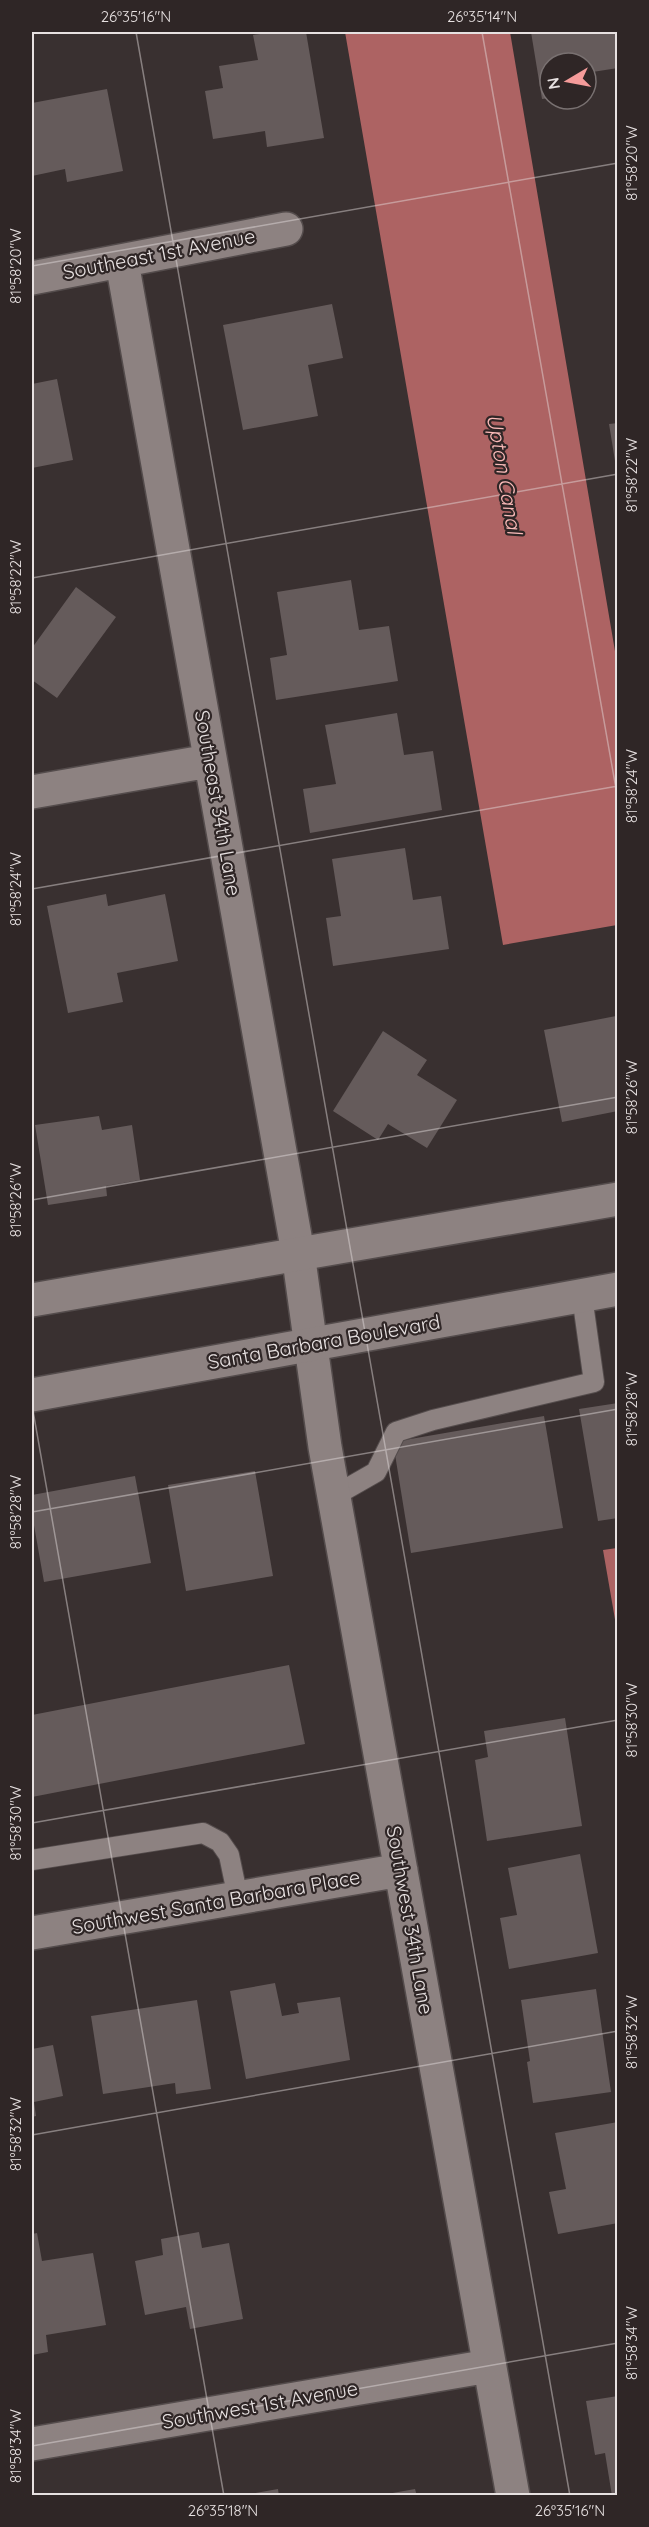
<svg xmlns="http://www.w3.org/2000/svg" width="649" height="2527" font-family="Quicksand,sans-serif">
<style>
.water{fill:#ad6363}
.building{fill:#655b5b}
.lines{fill:none;stroke-linecap:round;stroke-linejoin:round}
.lane-casing{stroke:#544c4c;stroke-width:22}
.street-casing{stroke:#544c4c;stroke-width:36}
.secondary-casing{stroke:#544c4c;stroke-width:36}
.lane{stroke:#8d8281;stroke-width:20}
.street{stroke:#8d8281;stroke-width:33}
.secondary{stroke:#8d8281;stroke-width:33}
.ticks{fill:none;stroke:#e7e1e1;stroke-width:1.5;stroke-opacity:0.45}
.labels{text-anchor:middle;stroke-width:4.5;stroke-linejoin:round;paint-order:stroke}
.street-label{font-size:20px;fill:#e7e1e1;stroke:#2f2626}
.water-label{font-size:21px;font-style:italic;fill:#fbbbb9;stroke:#2f2626}
.neatline{fill:none;stroke:#e7e1e1;stroke-width:2}
.ticks-label{font-size:15px;text-anchor:middle;fill:#e7e1e1}
</style>
<rect width="100%" height="100%" fill="#393030"/>
<!-- water -->
<path class="water" d="M345,32H510L617,663V925L503,945Z
M617,1548H618L617,1631L603,1550Z"/>
<!-- building -->
<path class="building" d="M276,32H306L324,138L267,147L265,131L213,139L205,91L223,88L219,66L258,60L253,35Z
M531,32H618V68L586,73V63H550V98L542,99Z
M107,89L123,171L67,182L65,169L32,176V103Z
M332,304L343,358L308,365L318,416L243,430L223,325Z
M57,379L73,460L32,468V384Z
M618,423V461H615L609,424Z
M351,580L359,630L389,626L398,681L276,700L270,658L287,655L277,592Z
M76,587L116,617L57,698L32,680V648Z
M397,713L404,755L433,751L442,810L310,833L303,789L336,784L325,725Z
M405,848L413,900L441,896L449,949L333,966L326,918L341,916L332,859Z
M106,894L108,906L165,894L178,961L117,973L123,1002L68,1013L47,906Z
M616,1016L618,1111L562,1122L544,1030Z
M383,1031L427,1060L417,1075L457,1100L427,1148L388,1124L378,1140L333,1111Z
M99,1116L102,1130L132,1125L140,1180L106,1186L107,1196L48,1205L35,1125Z
M618,1403V1518L598,1521L579,1409Z
M544,1416L563,1528L411,1553L393,1442Z
M255,1471L273,1576L186,1591L168,1485Z
M135,1476L151,1563L44,1582L32,1514V1495Z
M289,1665L305,1744L32,1797V1715Z
M565,1718L582,1826L487,1841L475,1760L488,1757L484,1731Z
M580,1854L598,1953L509,1969L500,1918L517,1915L508,1868Z
M275,1983L282,2016L299,2013L297,2003L340,1997L350,2060L246,2079L230,1991Z
M596,1989L611,2092L533,2103L527,2062L530,2061L521,2000Z
M197,2000L211,2089L176,2094L175,2083L103,2094L91,2016Z
M53,2045L63,2096L34,2102L36,2116L32,2117V2049Z
M618,2122V2223L558,2234L549,2192L566,2189L555,2133Z
M199,2232L202,2248L229,2243L243,2319L190,2329L186,2307L145,2315L135,2261L163,2255L161,2239Z
M37,2233L42,2261L93,2253L106,2325L46,2335L48,2352L32,2355V2234Z
M618,2396V2496H612L605,2453L595,2455L586,2401Z
M278,2489L279,2496H249V2494Z
M415,2489L417,2496H387V2494Z"/>
<g class="lines">
<defs>
<path id="lane" d="M334,1496L376,1472L396,1432L433,1420L594,1382L582,1296
M32,1860L203,1833L220,1842L229,1855L238,1898"/>
<path id="street" d="M122,262L298,1253L325,1447L513,2496
M32,278L286,229
M32,792L209,761
M32,1933L401,1870
M32,2444L489,2366"/>
<path id="secondary" d="M32,1300L618,1199
M32,1395L618,1289"/>
</defs>
<!-- lane casing -->
<use href="#lane" class="lane-casing"/>
<!-- street casing -->
<use href="#street" class="street-casing"/>
<!-- secondary casing -->
<use href="#secondary" class="secondary-casing"/>
<!-- lane -->
<use href="#lane" class="lane"/>
<!-- street -->
<use href="#street" class="street"/>
<!-- secondary -->
<use href="#secondary" class="secondary"/>
</g>
<!-- ticks -->
<path class="ticks" d="M136,32L570,2496M482,32L618,800M32,266L618,163M32,578L618,474M32,889L618,786M32,1200L618,1097M32,1405L224,2496M32,1512L618,1409M32,1823L618,1720M32,2135L618,2031M32,2446L618,2343"/>
<g class="labels">
<!-- street labels -->
<g class="street-label">
<text transform="translate(159 254) rotate(-11)" y="7">Southeast 1st Avenue</text>
<text transform="translate(218 803) rotate(80)" y="7">Southeast 34th Lane</text>
<text transform="translate(324 1342) rotate(-10)" y="7">Santa Barbara Boulevard</text>
<text transform="translate(216 1902) rotate(-10)" y="7">Southwest Santa Barbara Place</text>
<text transform="translate(410 1920) rotate(80)" y="7">Southwest 34th Lane</text>
<text transform="translate(260 2405) rotate(-10)" y="7">Southwest 1st Avenue</text>
</g>
<!-- water labels -->
<g class="water-label">
<text transform="translate(504 474) rotate(80)" y="7">Upton Canal</text>
</g>
</g>
<!-- border -->
<rect width="649" height="2527" fill="none" stroke="#2f2626" stroke-width="66"/>
<!-- north arrow -->
<g transform="translate(568 81) rotate(260)"><circle r="28" fill="#2f2626" stroke="#797171" stroke-width="1.5"/>
<path d="M0-4.5L10 22L0 15L-10 22Z" fill="#f59b9a"/>
<text y="-9" font-size="16" font-weight="bold" text-anchor="middle" fill="#e7e1e1">N</text>
</g>
<rect x="33" y="33" width="583" height="2461" class="neatline"/>
<g class="ticks-label">
<text x="136" y="22">26°35'16"N</text>
<text x="482" y="22">26°35'14"N</text>
<text transform="translate(632 163) rotate(-90)" y="5">81°58'20"W</text>
<text transform="translate(16 266) rotate(-90)" y="5">81°58'20"W</text>
<text transform="translate(632 475) rotate(-90)" y="5">81°58'22"W</text>
<text transform="translate(16 577) rotate(-90)" y="5">81°58'22"W</text>
<text transform="translate(632 786) rotate(-90)" y="5">81°58'24"W</text>
<text transform="translate(16 889) rotate(-90)" y="5">81°58'24"W</text>
<text transform="translate(632 1097) rotate(-90)" y="5">81°58'26"W</text>
<text transform="translate(16 1200) rotate(-90)" y="5">81°58'26"W</text>
<text transform="translate(632 1409) rotate(-90)" y="5">81°58'28"W</text>
<text transform="translate(16 1512) rotate(-90)" y="5">81°58'28"W</text>
<text transform="translate(632 1720) rotate(-90)" y="5">81°58'30"W</text>
<text transform="translate(16 1823) rotate(-90)" y="5">81°58'30"W</text>
<text transform="translate(632 2032) rotate(-90)" y="5">81°58'32"W</text>
<text transform="translate(16 2134) rotate(-90)" y="5">81°58'32"W</text>
<text transform="translate(632 2343) rotate(-90)" y="5">81°58'34"W</text>
<text transform="translate(16 2446) rotate(-90)" y="5">81°58'34"W</text>
<text x="223" y="2516">26°35'18"N</text>
<text x="570" y="2516">26°35'16"N</text>
</g>
</svg>
